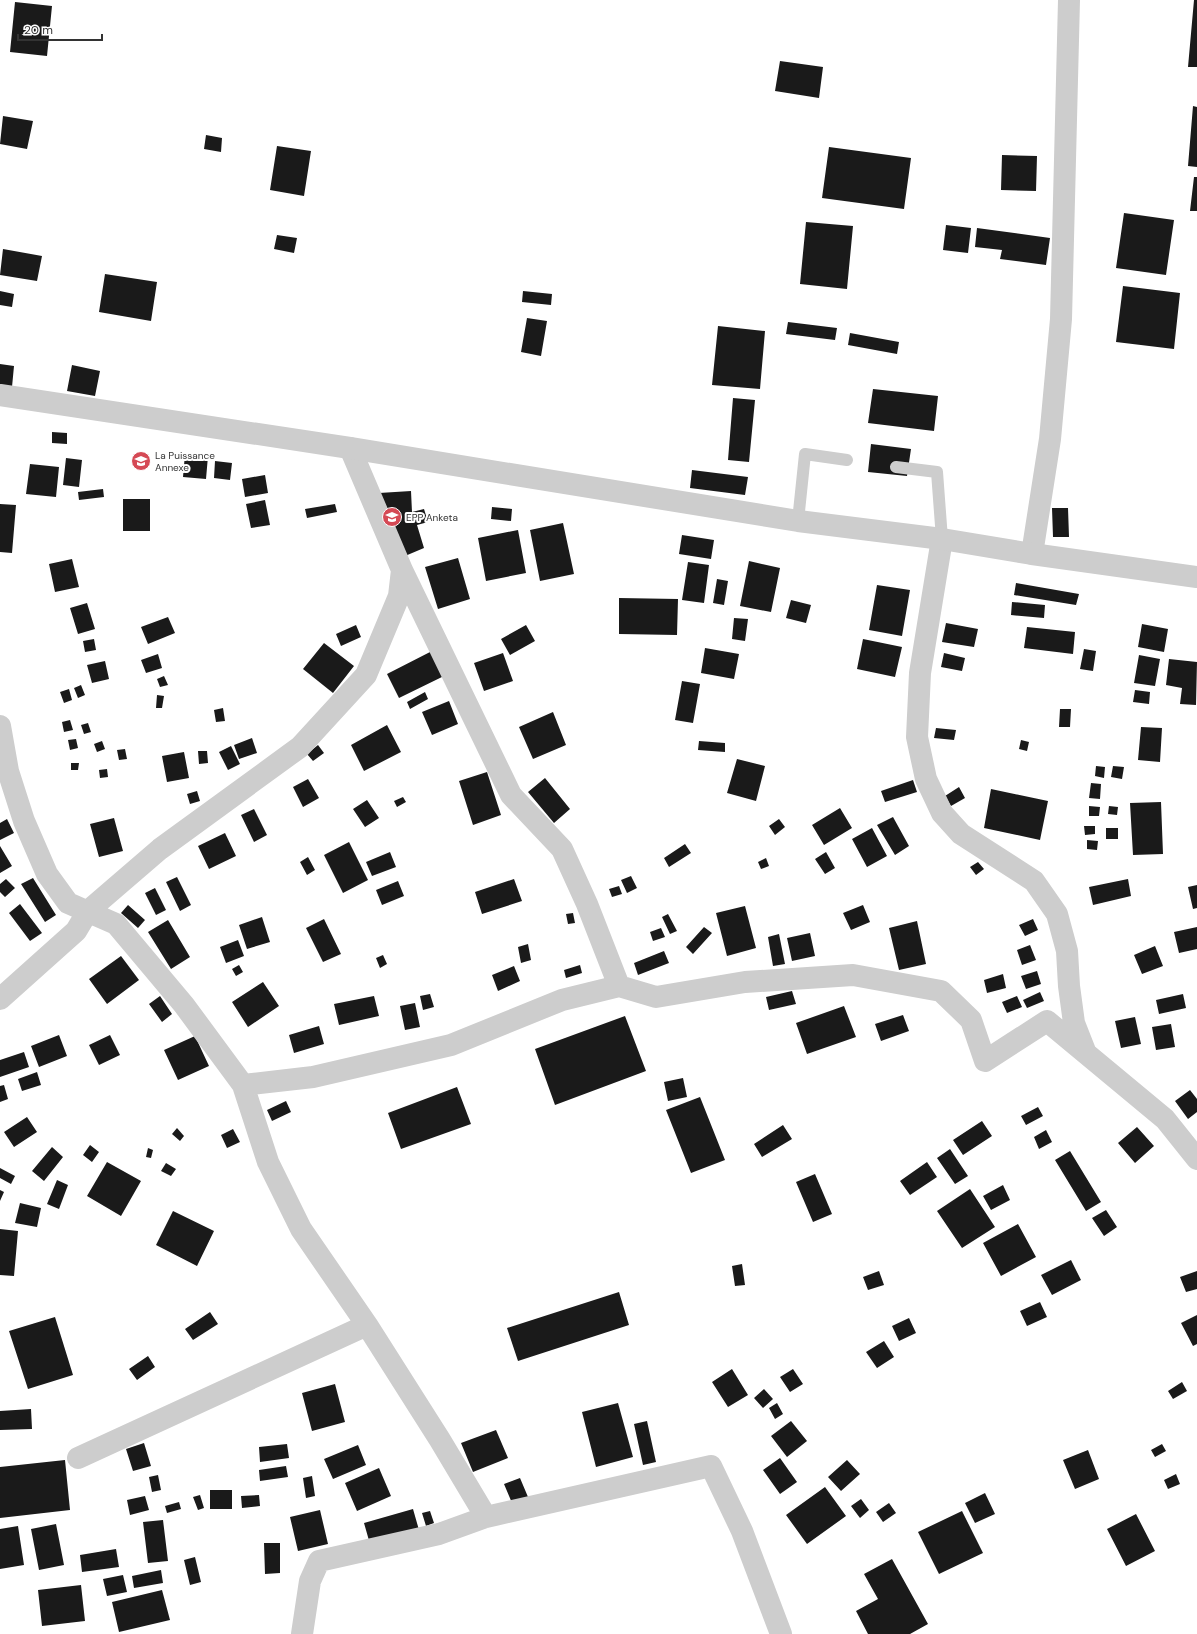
<svg xmlns="http://www.w3.org/2000/svg" width="1197" height="1634" font-family="'DM Sans',sans-serif">
<style>
.building{fill:#1a1a1a}
.lines{fill:none;stroke-linecap:round;stroke-linejoin:round}
.service{stroke:#cdcdcd;stroke-width:12}
.minor{stroke:#cdcdcd;stroke-width:22}
.tertiary{stroke:#cdcdcd;stroke-width:22}
.labels{text-anchor:middle;stroke-width:4;stroke-linejoin:round;paint-order:stroke}
.poi-label{font-size:10px;fill:#333;stroke:#fff;text-anchor:start}
</style>
<rect width="100%" height="100%" fill="#fff"/>
<!-- building -->
<path class="building" d="M1194,0H1197V67H1188Z
M15,2L52,6L47,56L10,52Z
M780,61L823,67L819,98L775,91Z
M1193,106L1197,107V167L1188,166Z
M3,116L33,121L27,149L0,144Z
M206,135L222,138L221,152L204,149Z
M277,146L311,151L304,196L270,190Z
M829,147L911,158L904,209L822,198Z
M1002,155L1037,156L1036,191L1001,190Z
M1194,177H1197V211H1190Z
M1124,213L1174,220L1166,275L1116,268Z
M806,222L853,226L847,289L800,284Z
M946,225L971,228L968,253L943,250Z
M977,228L1050,238L1046,265L1000,259L1002,250L975,247Z
M277,235L297,238L294,253L274,249Z
M3,249L42,256L37,281L0,275Z
M105,274L157,282L151,321L99,312Z
M1123,286L1180,293L1174,349L1116,342Z
M0,291L14,294L12,307L0,305Z
M523,291L552,294L551,305L522,302Z
M527,318L547,321L541,356L521,352Z
M788,322L837,328L835,340L786,334Z
M718,326L765,331L760,389L712,385Z
M850,333L899,342L897,354L848,345Z
M0,364L14,366L12,387L0,386Z
M72,365L100,371L95,396L67,391Z
M873,389L938,396L934,431L868,423Z
M733,398L755,400L749,462L728,460Z
M52,432L67,433V444L52,443Z
M871,444L911,449L907,476L868,472Z
M185,454L208,456L206,479L183,477Z
M66,458L82,460L79,487L63,485Z
M215,461L232,463L230,480L214,478Z
M30,464L59,467L56,497L26,494Z
M692,470L748,477L745,495L690,488Z
M265,475L268,493L245,497L242,479Z
M103,489L104,497L79,500L78,492Z
M411,491L412,512L424,509L428,522L417,525L424,548L405,556L379,493Z
M123,499H150V531H123Z
M265,500L270,525L251,528L246,504Z
M0,504L16,505L12,553L0,552Z
M335,504L337,512L307,518L305,509Z
M492,507L512,509L511,521L491,519Z
M1052,508H1068L1069,537H1053Z
M563,523L574,574L540,581L530,530Z
M518,530L526,573L486,581L478,538Z
M682,535L714,540L711,559L679,554Z
M458,558L470,599L438,609L425,567Z
M72,559L79,587L55,592L49,564Z
M749,561L780,568L771,612L740,606Z
M688,562L709,565L704,603L682,600Z
M717,579L728,581L724,605L713,603Z
M1016,583L1079,594L1076,605L1014,595Z
M877,585L910,590L902,636L869,630Z
M619,598L678,599L677,635L619,634Z
M791,600L811,605L806,623L786,618Z
M1012,602L1045,605L1044,618L1011,615Z
M87,603L95,629L78,634L70,608Z
M168,617L175,633L148,644L141,627Z
M734,618L748,619L745,641L732,639Z
M946,623L978,629L974,647L942,642Z
M1142,624L1168,629L1164,652L1138,647Z
M356,625L361,637L341,646L336,634Z
M526,625L535,641L510,655L501,639Z
M1027,627L1075,632L1073,654L1024,648Z
M94,639L96,650L85,652L83,641Z
M863,639L902,647L895,677L857,669Z
M324,643L354,666L333,693L303,669Z
M705,648L739,654L734,679L701,673Z
M1084,649L1096,651L1093,671L1080,669Z
M432,651L444,676L399,698L387,674Z
M503,653L513,681L484,691L474,663Z
M944,653L965,658L962,671L941,667Z
M158,654L162,668L146,673L141,660Z
M1139,655L1160,659L1155,686L1134,683Z
M1169,659L1197,662L1196,705L1180,704L1182,688L1166,685Z
M105,661L109,679L92,683L87,665Z
M164,676L168,685L160,687L157,679Z
M682,681L700,684L693,723L675,720Z
M81,685L85,695L78,698L74,688Z
M69,689L72,700L64,703L60,692Z
M1135,690L1150,692L1149,704L1133,702Z
M425,692L428,699L410,709L407,702Z
M157,695L164,696L162,708H156Z
M449,701L458,724L432,735L422,712Z
M223,708L225,721L216,722L214,710Z
M1060,709H1071L1070,727H1059Z
M553,712L566,745L533,759L519,727Z
M70,720L73,730L64,732L62,722Z
M88,723L91,732L84,734L81,725Z
M387,725L401,752L364,771L351,745Z
M1141,727L1162,728L1160,762L1138,760Z
M936,728L956,730L954,740L934,738Z
M252,738L257,753L239,759L234,745Z
M76,739L78,748L70,750L68,740Z
M1021,740L1029,742L1027,751L1019,749Z
M102,741L105,749L97,752L94,744Z
M699,741L725,743V752L698,750Z
M318,745L324,753L313,761L307,754Z
M231,746L240,764L228,770L219,752Z
M125,749L127,759L119,760L117,750Z
M198,751H207L208,763L199,764Z
M184,752L189,778L167,782L162,756Z
M737,759L765,766L756,801L727,793Z
M71,763H79L78,770H71Z
M1096,766L1105,767L1104,778L1095,776Z
M1113,766L1124,767L1122,779L1111,777Z
M107,769L108,777L100,778L99,770Z
M487,772L501,815L473,825L459,781Z
M545,778L570,809L554,823L528,792Z
M308,779L319,798L303,807L293,787Z
M913,780L917,792L885,802L881,791Z
M1091,783L1101,784L1100,799L1089,798Z
M959,787L965,798L951,806L945,796Z
M991,789L1048,801L1040,840L984,828Z
M197,791L200,801L190,804L187,794Z
M403,797L406,802L397,807L394,801Z
M367,800L379,818L365,827L353,809Z
M1161,802L1163,854L1133,855L1130,803Z
M1089,806L1100,807L1099,816H1089Z
M1109,806L1118,807L1117,815L1108,814Z
M840,808L852,828L824,845L812,825Z
M254,809L267,835L254,842L241,815Z
M893,817L909,846L895,855L877,825Z
M114,818L123,851L99,857L90,824Z
M7,819L14,833L0,840V823Z
M779,819L785,827L775,835L769,826Z
M1084,826H1095V834L1085,835Z
M872,828L887,856L867,867L852,839Z
M1106,828H1118V839H1106Z
M225,833L236,856L209,869L198,846Z
M1087,840L1098,841L1097,850L1087,849Z
M349,842L368,880L343,893L324,855Z
M685,844L691,853L669,867L664,858Z
M0,846L12,866L0,873Z
M390,852L396,867L372,876L366,862Z
M826,852L835,868L825,874L815,859Z
M308,857L315,870L307,875L300,862Z
M766,858L769,866L761,869L758,862Z
M978,862L984,869L976,875L970,867Z
M631,876L637,888L627,893L621,880Z
M177,877L191,905L180,911L166,882Z
M33,878L56,915L45,922L21,884Z
M6,879L15,888L5,897L0,892V884Z
M514,879L522,901L482,914L475,892Z
M1128,879L1131,896L1093,905L1089,887Z
M398,881L404,896L382,905L376,890Z
M1197,885V908L1193,909L1188,887Z
M619,886L622,894L612,897L609,889Z
M155,888L166,910L156,915L145,893Z
M20,904L42,933L30,941L9,913Z
M128,905L145,920L138,928L121,913Z
M863,905L870,922L851,930L843,913Z
M745,906L756,948L727,956L716,913Z
M573,913L575,923L568,924L566,914Z
M668,914L677,931L670,934L662,917Z
M262,917L270,942L247,949L239,925Z
M324,919L341,954L323,962L306,928Z
M1033,919L1038,930L1025,936L1019,925Z
M168,920L190,957L171,969L148,932Z
M917,921L926,964L899,970L889,928Z
M704,927L712,933L693,954L686,947Z
M1197,927V949L1179,953L1174,932Z
M661,928L665,937L653,941L650,932Z
M810,933L815,956L792,961L787,938Z
M779,934L785,964L773,966L768,937Z
M238,940L244,956L226,963L220,947Z
M528,944L531,960L521,963L518,947Z
M1030,945L1036,960L1022,965L1017,950Z
M1155,946L1163,966L1142,974L1134,955Z
M664,951L669,963L638,975L634,963Z
M383,955L387,964L380,968L376,958Z
M121,956L139,980L107,1004L89,979Z
M239,965L243,972L236,976L232,969Z
M580,965L582,973L566,978L564,970Z
M514,966L520,981L498,991L492,975Z
M1037,971L1041,984L1026,989L1021,976Z
M1003,974L1006,988L987,993L984,980Z
M263,982L279,1006L248,1027L232,1002Z
M792,991L796,1004L769,1010L766,997Z
M1040,992L1044,1001L1027,1008L1023,1000Z
M430,994L434,1007L423,1010L420,996Z
M1183,994L1186,1008L1159,1014L1156,1000Z
M160,996L172,1014L162,1022L149,1004Z
M374,996L379,1016L339,1025L334,1004Z
M1017,996L1022,1007L1007,1013L1002,1002Z
M415,1003L420,1027L405,1030L400,1006Z
M844,1006L856,1037L807,1054L796,1023Z
M903,1015L909,1031L881,1041L875,1024Z
M625,1016L646,1071L555,1105L535,1049Z
M1135,1017L1141,1044L1121,1048L1115,1021Z
M1171,1024L1175,1047L1156,1050L1152,1027Z
M319,1026L324,1044L294,1053L289,1035Z
M59,1035L67,1056L39,1067L31,1046Z
M110,1035L120,1055L99,1065L89,1045Z
M195,1036L209,1066L178,1080L164,1050Z
M24,1052L29,1067L0,1077V1060Z
M37,1072L41,1085L22,1091L18,1079Z
M683,1078L687,1097L668,1101L664,1082Z
M4,1085L8,1099L0,1102V1086Z
M457,1087L471,1124L401,1149L388,1113Z
M1190,1090L1197,1099V1112L1188,1119L1175,1101Z
M700,1097L725,1160L691,1173L666,1110Z
M286,1101L291,1112L272,1121L267,1110Z
M1038,1107L1043,1116L1026,1125L1021,1116Z
M27,1117L37,1132L14,1147L4,1132Z
M982,1121L992,1136L963,1155L953,1140Z
M783,1125L792,1139L762,1157L754,1144Z
M1137,1127L1154,1146L1135,1163L1118,1143Z
M177,1128L184,1136L180,1141L172,1134Z
M233,1129L240,1142L227,1148L221,1135Z
M1046,1130L1052,1142L1039,1149L1034,1137Z
M90,1145L99,1152L92,1162L83,1155Z
M52,1147L63,1157L44,1181L32,1171Z
M148,1148L153,1150L151,1158L146,1157Z
M950,1149L968,1176L955,1184L937,1158Z
M1070,1151L1101,1202L1086,1211L1055,1160Z
M107,1162L141,1181L121,1216L87,1196Z
M927,1162L937,1177L910,1195L900,1181Z
M166,1163L176,1169L171,1176L161,1171Z
M0,1168L15,1176L11,1184L0,1178Z
M815,1174L832,1214L813,1222L796,1182Z
M57,1180L68,1185L59,1209L47,1204Z
M1003,1185L1010,1200L991,1210L983,1196Z
M970,1189L995,1227L962,1248L937,1211Z
M0,1190L4,1192L0,1201Z
M20,1203L41,1208L37,1227L15,1223Z
M1106,1210L1117,1227L1104,1236L1092,1218Z
M173,1211L214,1231L197,1266L156,1245Z
M1018,1224L1036,1257L1001,1276L983,1243Z
M0,1229L18,1231L14,1276L0,1275Z
M1071,1260L1081,1280L1052,1295L1041,1275Z
M742,1264L745,1285L735,1286L732,1266Z
M879,1271L884,1285L868,1290L863,1277Z
M1197,1271V1289L1186,1292L1180,1277Z
M619,1292L629,1325L518,1361L507,1328Z
M1040,1302L1047,1317L1027,1326L1020,1311Z
M210,1312L218,1324L193,1340L185,1329Z
M1197,1315V1344L1193,1346L1181,1323Z
M55,1317L73,1375L28,1389L9,1331Z
M909,1318L916,1333L899,1341L892,1326Z
M884,1341L894,1357L877,1368L866,1352Z
M148,1356L155,1367L137,1380L129,1369Z
M732,1369L748,1395L728,1407L712,1382Z
M793,1369L803,1384L790,1392L780,1377Z
M1182,1382L1187,1391L1173,1399L1168,1391Z
M335,1384L345,1422L312,1431L302,1393Z
M764,1389L773,1399L763,1408L754,1398Z
M618,1403L633,1457L596,1467L582,1412Z
M777,1403L783,1414L775,1419L769,1408Z
M31,1409L32,1429L0,1430V1411Z
M647,1421L656,1462L643,1465L634,1424Z
M791,1421L807,1441L787,1457L771,1436Z
M496,1430L508,1458L473,1472L461,1443Z
M144,1443L151,1466L133,1471L126,1449Z
M287,1444L289,1458L260,1462L259,1447Z
M1162,1444L1166,1451L1155,1457L1151,1450Z
M358,1445L366,1465L333,1479L324,1459Z
M1088,1450L1099,1479L1075,1489L1063,1460Z
M780,1458L797,1482L780,1494L763,1470Z
M65,1460L70,1510L0,1518V1467Z
M847,1460L860,1474L841,1491L828,1477Z
M286,1466L288,1477L260,1481L259,1470Z
M379,1468L391,1496L357,1511L345,1483Z
M1176,1474L1180,1484L1168,1489L1164,1480Z
M158,1475L161,1490L152,1492L149,1477Z
M312,1476L315,1496L306,1498L303,1478Z
M520,1478L528,1497L512,1503L504,1484Z
M825,1487L846,1516L807,1544L786,1515Z
M210,1490H232V1509H210Z
M985,1493L995,1514L975,1523L965,1503Z
M200,1495L204,1508L198,1510L193,1497Z
M259,1495L260,1506L242,1508L241,1496Z
M145,1496L149,1510L130,1515L127,1500Z
M861,1499L869,1510L860,1518L851,1506Z
M179,1502L181,1509L167,1513L165,1506Z
M889,1503L896,1513L883,1522L876,1512Z
M413,1509L419,1530L370,1544L364,1523Z
M320,1510L328,1544L298,1551L290,1517Z
M430,1511L434,1523L426,1526L422,1513Z
M962,1511L983,1553L939,1574L918,1532Z
M1136,1514L1155,1551L1126,1566L1107,1529Z
M163,1520L168,1561L148,1563L143,1522Z
M56,1524L64,1565L39,1570L31,1529Z
M18,1526L24,1565L0,1569V1529Z
M264,1543H280V1573L265,1574Z
M116,1549L119,1567L82,1572L80,1555Z
M195,1557L201,1582L190,1585L184,1560Z
M892,1559L928,1624L910,1634H868L856,1611L878,1599L864,1574Z
M161,1570L163,1583L134,1588L132,1576Z
M123,1575L127,1592L107,1596L103,1579Z
M81,1585L85,1621L42,1626L38,1590Z
M162,1590L170,1620L119,1632L112,1602Z"/>
<g class="lines">
<!-- service -->
<path class="service" d="M896,467L937,472L942,539
M798,521L805,454L847,460"/>
<!-- minor -->
<path class="minor" d="M350,448L402,570L511,795L562,849L587,904L619,986
M942,539L920,673L917,737L926,779L942,813L961,834L1034,881L1057,914L1067,951L1069,986L1074,1023L1085,1051
M1032,554L1050,439L1061,319L1069,0
M0,726L8,771L24,821L47,874L68,903L116,924L184,1005L243,1085
M0,999L76,931L88,911L160,849L300,747L366,675L399,596L402,570
M78,1458L367,1325
M486,1517L440,1440L367,1325L301,1229L268,1162L243,1085L313,1077L451,1045L562,1000L619,986L656,997L745,982L853,975L941,991L971,1020L985,1061L1047,1021L1165,1119L1197,1159
M302,1634L310,1581L319,1561L439,1534L486,1517L711,1466L742,1531L781,1634"/>
<!-- tertiary -->
<path class="tertiary" d="M0,395L350,448L798,521L942,539L1032,554L1197,577"/>
</g>
<!-- icons -->
<defs>
<symbol id="school-disc" viewBox="-11 -11 22 22"><circle r="9.5" fill="#d54955" stroke="#fff"/><path d="M0-5L7-2L0 1L-7-2ZM-4 1L0 2.5L4 1V4Q0 6-4 4Z" fill="#fff"/></symbol>
</defs>
<g fill-rule="evenodd">
<use href="#school-disc" x="130" y="450" width="22" height="22"/>
<use href="#school-disc" x="381" y="506" width="22" height="22"/>
</g>
<g class="labels">
<!-- poi labels -->
<g class="poi-label">
<text x="155" y="459">La Puissance<tspan x="155" dy="12">Annexe</tspan></text>
<text x="406" y="521">EPP Anketa</text>
</g>
</g>
<!-- scale -->
<path d="M18 34v6h84v-6" fill="none" stroke="#333333" stroke-width="2"/>
<text x="24" y="34" font-size="12" fill="#333333" stroke="#ffffff" stroke-width="3" paint-order="stroke">20 m</text>
</svg>
